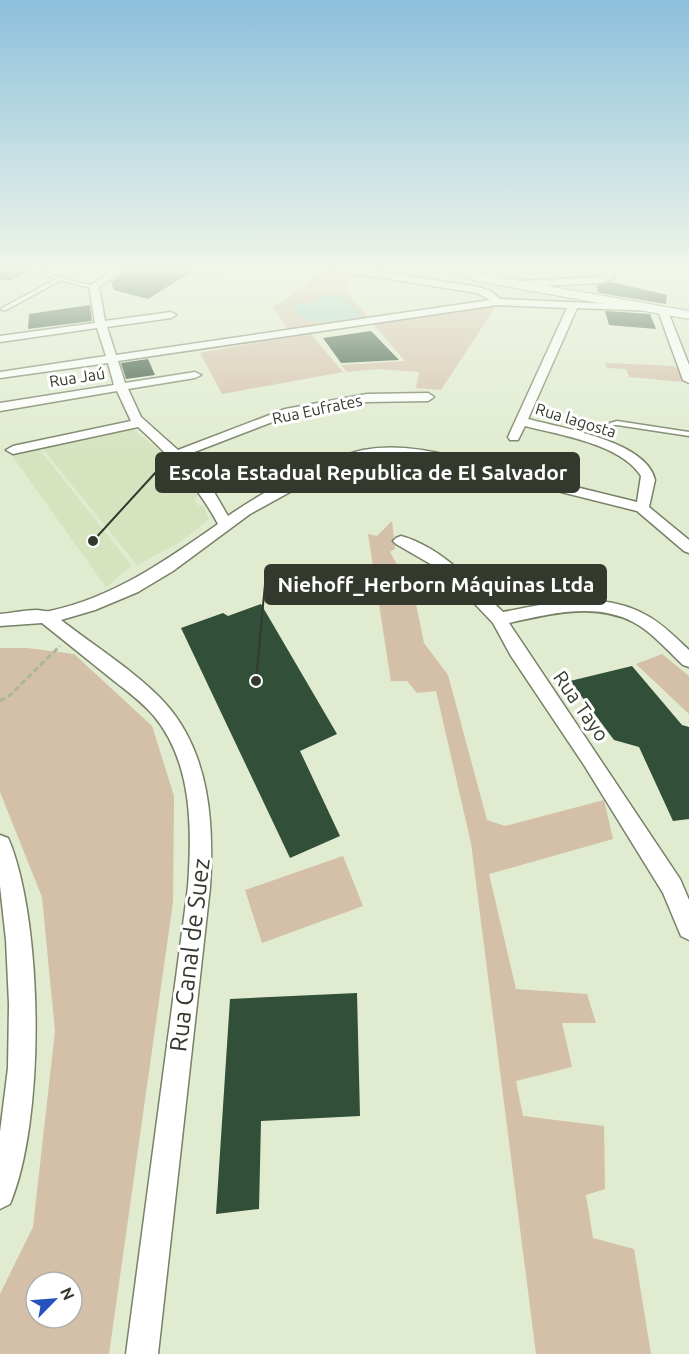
<svg xmlns="http://www.w3.org/2000/svg" width="689" height="1354" font-family="Ubuntu,sans-serif">
<style>
.built{fill:#d5e3bf}
.green{fill:#d4bfa8;fill-rule:evenodd}
.water{fill:#a3d3c9}
.building{fill:#314f39}
.lines{fill:none;stroke-linecap:round;stroke-linejoin:round}
.lane-casing{stroke:#778167;stroke-width:3}
.street-casing{stroke:#778167;stroke-width:3}
.secondary-casing{stroke:#778167;stroke-width:2}
.path{stroke:#acb59e;stroke-width:3;stroke-dasharray:6 3;stroke-linecap:butt}
.lane{fill:#fff;fill-rule:evenodd}
.street{fill:#fff;fill-rule:evenodd}
.secondary{fill:#fff;fill-rule:evenodd}
.labels{text-anchor:middle;stroke-width:6;stroke-linejoin:round;paint-order:stroke}
.far-street-label{font-size:16px;fill:#34392e;stroke:#fff}
.street-label{font-size:20px;fill:#34392e;stroke:#fff}
.near-street-label{font-size:24px;fill:#34392e;stroke:#fff}
.leader{fill:none;stroke:#34392e;stroke-width:2}
.callout-dot{fill:#34392e;stroke:#fff;stroke-width:2}
.callout{fill:#34392e;stroke:#34392e;stroke-width:2}
.callout-label{font-size:21px;text-anchor:middle;font-weight:bold;fill:#fff}
</style>
<rect width="100%" height="100%" fill="#e0ebcf"/>
<!-- built -->
<path class="built" d="M131,428L163,453L198,495L194,500L199,506L203,505L209,519L180,542L137,565L42,448Z
M39,449L132,566L106,587L11,454Z"/>
<!-- green -->
<path class="green" d="M319,269L363,274L347,282L346,292L368,317L288,330L273,307L306,286Z
M496,306L441,390L416,388L419,372L378,369L347,372L341,365L405,361L372,323Z
M310,333L343,372L222,394L200,353Z
M605,363L673,366L677,368L683,382L629,377L626,369L607,368Z
M392,521L395,549L390,552L411,590L444,585L459,599L416,604L424,643L448,675L487,820L505,826L604,800L613,839L489,874L516,989L587,994L596,1023H562L572,1067L516,1081L523,1116L604,1126L605,1189L586,1195L593,1238L634,1249L651,1354H536L471,843L436,691L417,693L407,681H391L368,534L377,536Z
M0,648H27L74,654L152,726L174,796L173,902L109,1354H0V1294L33,1227L55,1031L42,897L0,792ZM36,1282H72V1318H36Z
M662,654L689,676V714L636,664Z
M343,856L363,906L262,943L245,890Z"/>
<!-- water -->
<path class="water" d="M336,294L344,296L362,316C344,319 296,332 293,304L316,302L320,296Z"/>
<!-- building -->
<path class="building" d="M0,267H41L9,281L0,279Z
M131,267H180L190,273L148,299L114,290L111,282Z
M611,282L667,295L666,304L599,293L596,286Z
M90,305L92,321L28,329L29,314Z
M605,311L650,314L656,329L609,325Z
M371,331L399,360L341,363L323,338Z
M148,359L155,375L126,379L121,363Z
M261,604L337,734L300,751L340,836L290,858L181,628L223,613L228,616Z
M632,666L682,725L689,727V819L673,821L639,747L614,740L570,681Z
M357,993L360,1116L261,1121L259,1209L216,1214L230,999Z"/>
<g class="lines">
<defs>
<path id="lane" d="M39,271L80,283L96,286C85,289 72,283 61,280L6,310H2V308L56,279L37,273Z
M617,421L689,432V436L617,425H614L607,434H603L602,433L610,423Z"/>
<path id="street" d="M119,267H129L99,287L105,321L171,312L176,315L171,318L107,327L116,355L490,300L477,293L332,270L328,267H348L479,287L492,292L500,299L656,306L667,309L689,365V383L683,380L658,311L577,308L528,419C561,428 647,441 655,480L649,507L689,540V553L684,551L637,511L449,464L406,456L367,458L330,470L250,514L173,571L138,592L95,610L61,620C93,645 139,674 165,703C210,753 214,824 210,887L158,1354H126L188,887C192,830 193,763 154,716C142,702 127,691 113,680C89,661 66,642 42,623L0,626V614C12,613 25,610 37,610C42,610 45,612 50,611C114,597 165,561 218,524C197,485 170,456 138,427L13,454L6,450L13,446L131,421L117,391L0,411V403L114,385L108,363L0,378V372L106,356L97,328L0,342V336L95,323L89,286ZM497,305L567,308L508,437L510,440H518L525,426C560,435 621,444 641,476L637,502C592,491 548,480 503,469C459,458 409,441 363,450C321,460 264,491 228,516L214,492L184,456L288,416L367,402L428,401L434,397L428,393L367,394L285,409L178,450L141,417L128,389L195,378L201,375L195,372L125,383L118,361Z
M182,267L211,269L230,267C218,278 194,276 182,267Z
M604,267H612L615,278L602,283L519,287L514,284L519,281L601,277L607,275Z
M401,536C441,547 475,584 503,612C550,603 602,590 646,615C663,624 676,638 689,650V667L683,665C667,650 652,632 633,622C595,602 549,614 509,623L680,879L689,900V940L681,936L663,893L584,765L511,656L493,623L457,585L434,566L396,544L393,541L396,538Z
M0,835L8,838L11,845C43,930 45,1121 10,1204L0,1209V1132L8,1068L9,1004L6,940L0,886Z"/>
<path id="secondary" d="M443,267H460L479,274L689,311V319L476,281L445,270Z"/>
</defs>
<!-- lane casing -->
<use href="#lane" class="lane-casing"/>
<!-- street casing -->
<use href="#street" class="street-casing"/>
<!-- secondary casing -->
<use href="#secondary" class="secondary-casing"/>
<!-- path -->
<path class="path" d="M0,701L10,695L60,646"/>
<!-- lane -->
<use href="#lane" class="lane"/>
<!-- street -->
<use href="#street" class="street"/>
<!-- secondary -->
<use href="#secondary" class="secondary"/>
</g>
<!-- sky -->
<linearGradient id="sky" x2="0" y2="1"><stop stop-color="#8cc0dc"/><stop offset="0.59" stop-color="#f1f6e9"/><stop offset="1" stop-color="#f1f6e9" stop-opacity="0"/></linearGradient>
<rect width="689" height="456" fill="url(#sky)"/>
<g class="labels">
<!-- far-street labels -->
<g class="far-street-label">
<text transform="translate(77 377) rotate(-9)" y="6">Rua Jaú</text>
<text transform="translate(317 409) rotate(-12)" y="6">Rua Eufrates</text>
<text transform="translate(576 420) rotate(17)" y="6">Rua lagosta</text>
</g>
<!-- street labels -->
<g class="street-label">
<text transform="translate(581 706) rotate(55)" y="7">Rua Tayo</text>
</g>
<!-- near-street labels -->
<g class="near-street-label">
<text transform="translate(190 955) rotate(-83)" y="8">Rua Canal de Suez</text>
</g>
</g>
<!-- callouts -->
<path class="leader" d="M93 541L156 472M256 681L265 584"/>
<g class="callout-dot">
<circle cx="93" cy="541" r="6"/>
<circle cx="256" cy="681" r="6"/>
</g>
<g class="callout">
<rect x="156" y="453" width="423" height="39" rx="6"/>
<rect x="265" y="565" width="341" height="39" rx="6"/>
</g>
<g class="callout-label">
<text x="368" y="480">Escola Estadual Republica de El Salvador</text>
<text x="436" y="592">Niehoff_Herborn Máquinas Ltda</text>
</g>
<!-- north arrow -->
<g transform="translate(54 1300) rotate(65)"><circle r="28" fill="#ffffff" stroke="#aeb0ab" stroke-width="1.5"/>
<path d="M0-4.5L10 22L0 15L-10 22Z" fill="#2652c0"/>
<text y="-9" font-size="16" font-weight="bold" text-anchor="middle" fill="#34392e">N</text>
</g>
</svg>
